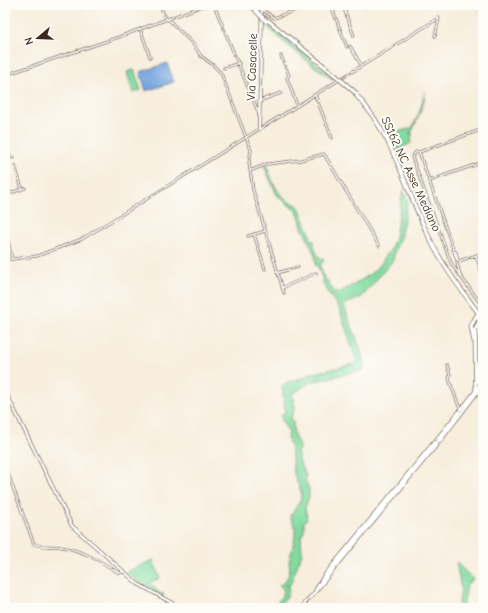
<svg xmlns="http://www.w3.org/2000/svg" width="488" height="613" font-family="'Comic Neue',sans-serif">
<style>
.green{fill:#81dba1;stroke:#5e8260}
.water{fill:#75a5df;stroke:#58687e}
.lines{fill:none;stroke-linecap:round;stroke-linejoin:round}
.street-casing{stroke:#7d6f61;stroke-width:3}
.secondary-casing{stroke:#7d6f61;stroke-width:4}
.highway-casing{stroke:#7d6f61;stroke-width:5}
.street{stroke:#fff;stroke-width:1.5}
.secondary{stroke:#fff;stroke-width:2.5}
.highway{stroke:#fff;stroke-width:3.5}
.secondary-bridge-casing{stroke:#7d6f61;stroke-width:4;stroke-linecap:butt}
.highway-bridge-casing{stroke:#7d6f61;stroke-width:5;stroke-linecap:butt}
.secondary-bridge{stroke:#fff;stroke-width:2.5}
.highway-bridge{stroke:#fff;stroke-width:3.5}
.labels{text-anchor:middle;stroke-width:4;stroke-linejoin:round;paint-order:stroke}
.street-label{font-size:12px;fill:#3b2a1e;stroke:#fdfcf7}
</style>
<rect width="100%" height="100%" fill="#fdfcf7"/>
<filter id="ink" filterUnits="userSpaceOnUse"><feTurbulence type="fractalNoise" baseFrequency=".025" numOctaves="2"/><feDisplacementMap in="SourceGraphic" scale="8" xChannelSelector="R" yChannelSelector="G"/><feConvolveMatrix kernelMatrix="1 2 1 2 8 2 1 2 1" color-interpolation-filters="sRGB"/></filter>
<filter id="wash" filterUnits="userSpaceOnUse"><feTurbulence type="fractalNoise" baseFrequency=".012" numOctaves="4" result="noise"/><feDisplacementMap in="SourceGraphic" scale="16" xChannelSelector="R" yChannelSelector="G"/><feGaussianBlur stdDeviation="0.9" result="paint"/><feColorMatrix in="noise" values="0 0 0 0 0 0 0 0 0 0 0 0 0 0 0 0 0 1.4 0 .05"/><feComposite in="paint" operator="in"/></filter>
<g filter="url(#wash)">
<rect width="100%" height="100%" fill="#f7eedd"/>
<!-- green -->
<path class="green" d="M263,20L335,79H332L308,62L263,24Z
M134,70L141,90L133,93L127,72Z
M425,91C425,106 417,118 412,132L409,133L410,134L412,133L411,143L398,150L391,134L412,128L419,114Z
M266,165C271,177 276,192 286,200C289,203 294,203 297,205C301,208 306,227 310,233V238L314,241C314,248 317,258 324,260L320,266L325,280H327L330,286L337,293C349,289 385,268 385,255L390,251L395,237L403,190L407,198V204L400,239L395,250L393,260L362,297L344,305C350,327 364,348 364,370L311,382L292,394L295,407L291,418L293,423L294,436L300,447L297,453L301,466L306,475L305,480L309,489V497L305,508L307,518L304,522V532L301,537L302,553L291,583L289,586L286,585L289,590L286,598L276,608H273L282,596L284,590L279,585L284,583L288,576L290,568L289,562L295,537V527L290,516C311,488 297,494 293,468C291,456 293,450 287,438L289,433L283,423L281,416L285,411L282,386C290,378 304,381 309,373C313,374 353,365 357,362L339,308L325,288L318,266H316L315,255L301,225V221L297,212L277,195L264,166Z
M153,560L160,578L149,583L161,594L164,593L163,597L142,585L126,572Z
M456,562L473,579L467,584L463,608H458L461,589Z"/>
<!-- water -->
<path class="water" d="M167,63L174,82L146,91L140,72Z"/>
</g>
<g filter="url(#ink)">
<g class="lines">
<defs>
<path id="street" d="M159,5L167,20
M214,5L259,114
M344,5L333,11L347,47
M480,5L481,14L483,15
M343,6L354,36
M263,10L274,18L298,9L296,5
M168,19L193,44L201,56L213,65L221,73L251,150L249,163L253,190L284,293
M141,31L150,57
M350,46L361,65
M281,56L289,75L287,78L297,105
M224,68L239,63
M5,75L119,37L205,5
M315,95L332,138
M259,101L281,93
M419,152H416L412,157L451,263L483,307
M5,154L10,155L13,158
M15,166L22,189
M250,171L267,164L301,160L324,154L379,246
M429,181L483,162
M5,186L7,193
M5,195L25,188
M5,228L12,259
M254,234L265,269
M248,236L265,231
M453,250L456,252L458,260
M476,256L483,276
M5,260L37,256L82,239L439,18L435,36
M457,260L419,152L483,129
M459,261L483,253
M457,262L460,276
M277,273L298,267
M282,288L316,273
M447,365L450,375L449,379L460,409
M5,466L34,544C42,548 53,545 62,547C84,551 100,561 119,573L123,572"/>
<path id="secondary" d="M259,129L262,5
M5,391L72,526L138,584L181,608
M467,402L483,381
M438,441L459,412
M321,583L436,442
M315,591L323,577L467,402
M311,597L441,440L483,385
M301,608L311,596"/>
<path id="highway" d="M251,5L259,14
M265,18L335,75
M356,95C393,134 405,188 428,235C442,266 463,292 483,319
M474,341L471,326L477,315
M477,379L479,381H483
M476,390L475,331L479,322L478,313"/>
</defs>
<!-- street casing -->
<use href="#street" class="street-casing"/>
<!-- secondary casing -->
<use href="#secondary" class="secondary-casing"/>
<!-- highway casing -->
<use href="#highway" class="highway-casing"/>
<!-- street -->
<use href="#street" class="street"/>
<!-- secondary -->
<use href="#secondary" class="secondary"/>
<!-- highway -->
<use href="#highway" class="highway"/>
<defs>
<path id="secondary-bridge" d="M436,442L438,441"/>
<path id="highway-bridge" d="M259,14L266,21
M335,75L357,94"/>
</defs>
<!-- secondary-bridge casing -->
<use href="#secondary-bridge" class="secondary-bridge-casing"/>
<!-- highway-bridge casing -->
<use href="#highway-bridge" class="highway-bridge-casing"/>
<!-- secondary-bridge -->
<use href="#secondary-bridge" class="secondary-bridge"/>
<!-- highway-bridge -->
<use href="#highway-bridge" class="highway-bridge"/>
</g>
</g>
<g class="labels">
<!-- street labels -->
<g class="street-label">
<text transform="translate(252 67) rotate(-88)" y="4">Via Casacelle</text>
<text transform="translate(411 174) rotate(65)" y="4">SS162 NC Asse Mediano</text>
</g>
</g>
<!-- margin -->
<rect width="488" height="613" fill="none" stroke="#fdfcf7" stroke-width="20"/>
<!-- north arrow -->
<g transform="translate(38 38) rotate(251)" stroke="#fdfcf7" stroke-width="3" paint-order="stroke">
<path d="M0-3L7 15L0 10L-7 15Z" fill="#3b2a1e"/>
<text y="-6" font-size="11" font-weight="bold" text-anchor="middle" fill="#3b2a1e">N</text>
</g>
</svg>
